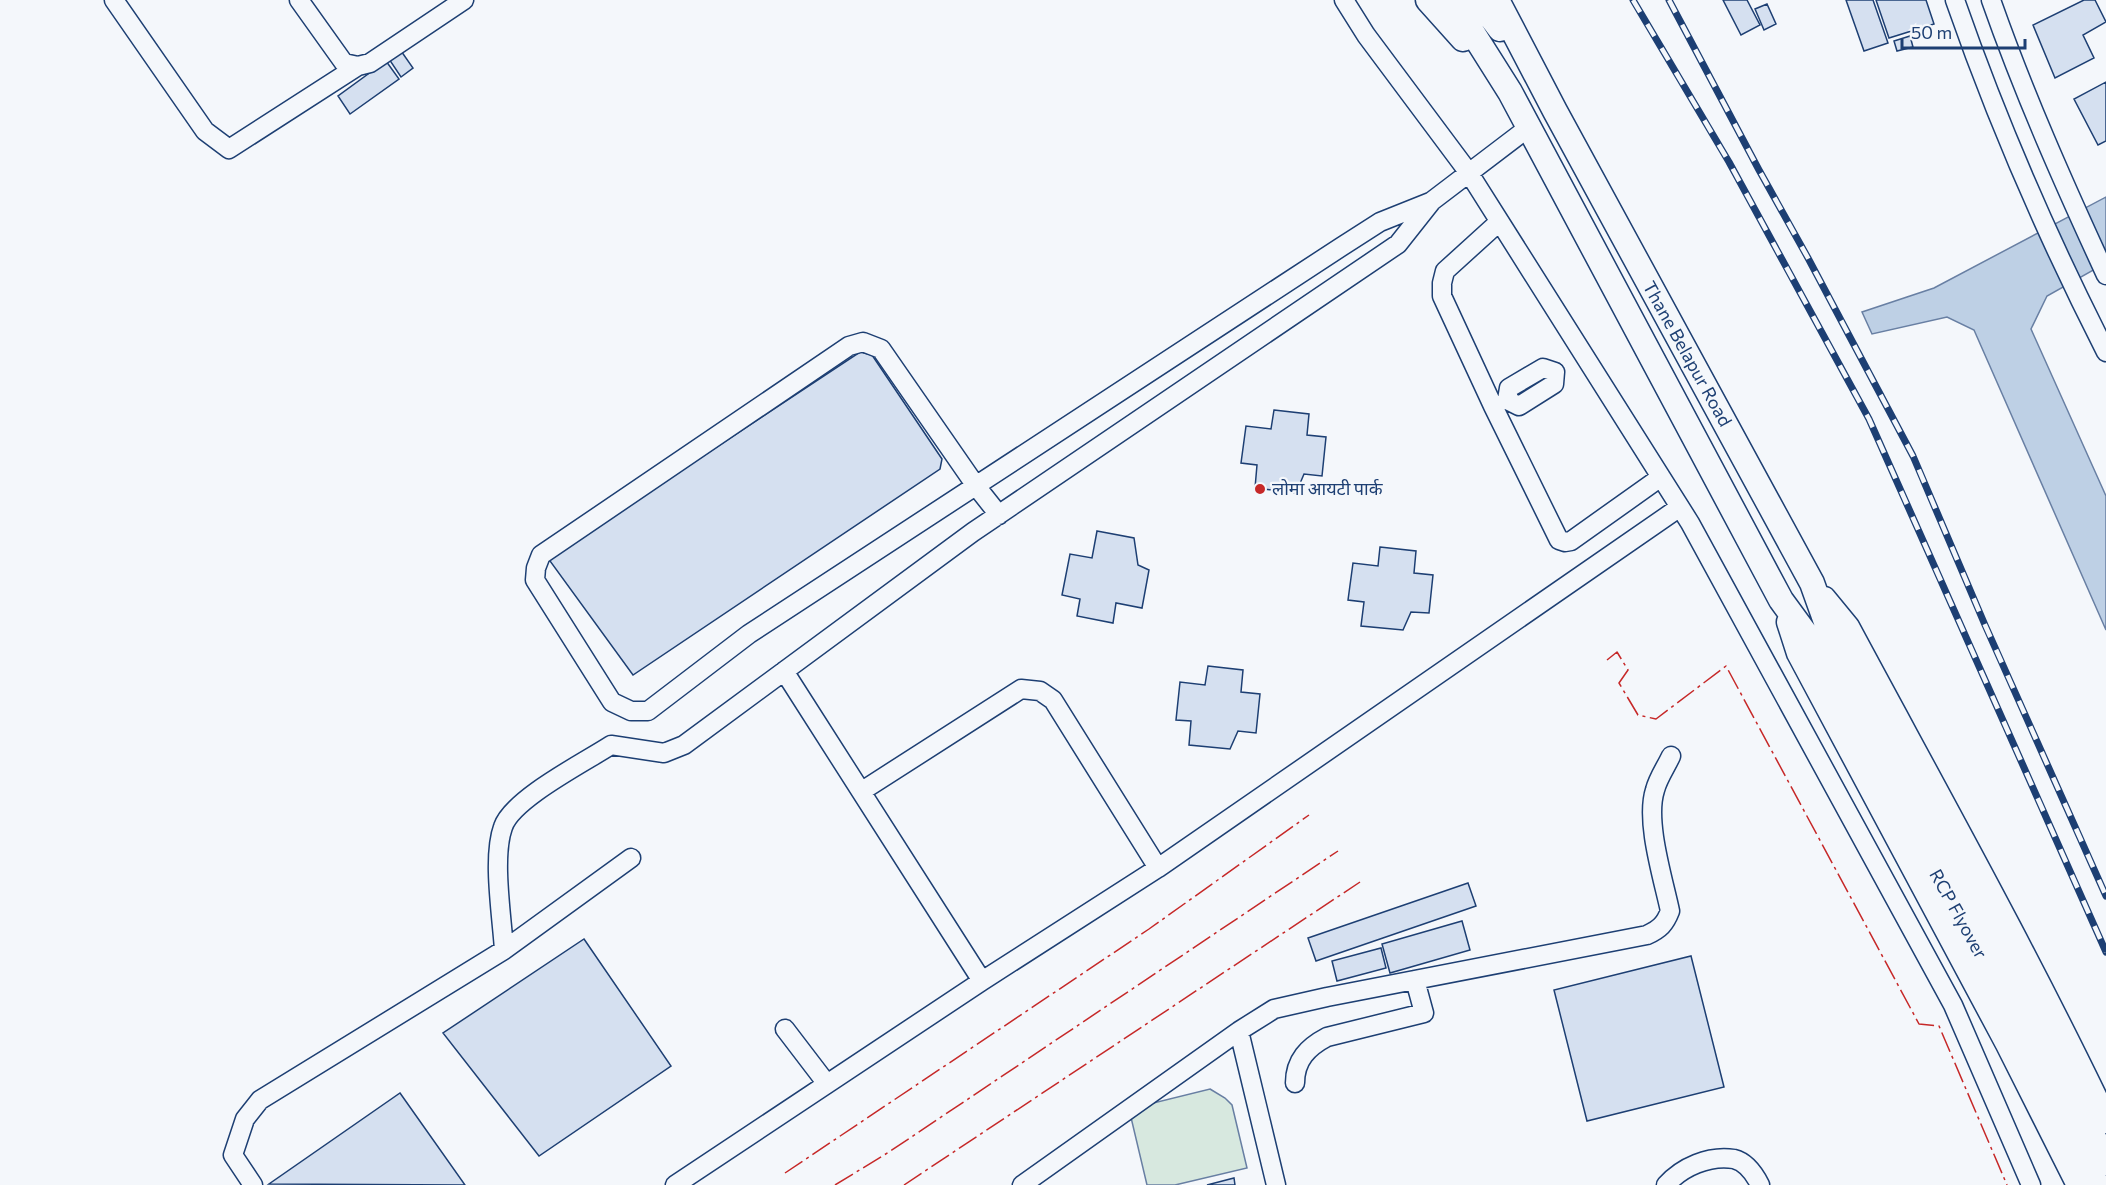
<svg xmlns="http://www.w3.org/2000/svg" width="2106" height="1185" font-family="Commissioner,'Noto Sans Devanagari',sans-serif">
<style>
.green{fill:#d7e8df;stroke:#687fa3;stroke-width:1.5}
.water{fill:#bed0e5;stroke:#687fa3;stroke-width:1.5}
.building{fill:#d5e0f0;stroke:#1d3f73;stroke-width:1.5}
.lines{fill:none;stroke-linecap:round;stroke-linejoin:round}
.minor-casing{stroke:#1d3f73;stroke-width:21}
.major-casing{stroke:#1d3f73;stroke-width:27}
.minor{stroke:#f4f7fb;stroke-width:18}
.major{stroke:#f4f7fb;stroke-width:24}
.rail-casing{stroke:#1d3f73;stroke-width:7}
.rail{stroke:#f4f7fb;stroke-width:4.5;stroke-dasharray:14;stroke-linecap:butt}
.power{stroke:#c62828;stroke-width:1.5;stroke-dasharray:21 4.5 3 4.5;stroke-linecap:butt}
.poi-dot{fill:#c62828;stroke:#f4f7fb;stroke-width:2}
.labels{text-anchor:middle;stroke-width:4.5;stroke-linejoin:round;paint-order:stroke}
.street-label{font-size:18px;fill:#1d3f73;stroke:#f4f7fb}
.poi-label{font-size:18px;fill:#1d3f73;stroke:#f4f7fb;text-anchor:start}
</style>
<rect width="100%" height="100%" fill="#f4f7fb"/>
<!-- green -->
<path class="green" d="M1210,1089L1225,1098L1232,1105L1247,1168L1175,1185H1147L1129,1109Z"/>
<!-- water -->
<path class="water" d="M2106,197V263L2047,296L2031,329L2106,496V630L1974,330L1947,317L1872,334L1862,312L1934,288Z"/>
<!-- building -->
<path class="building" d="M1723,0H1747L1760,25L1741,35Z
M1846,0H1873L1888,43L1864,51Z
M1876,0H1926L1934,24L1889,38Z
M2084,0H2095L2106,22L2083,35L2094,58L2055,78L2033,25Z
M1767,4L1776,24L1764,30L1755,9Z
M1910,36L1913,47L1897,51L1894,41Z
M399,48L413,68L401,77L387,56Z
M386,61L399,79L350,114L338,96Z
M2106,82V141L2098,145L2074,99Z
M860,352L872,355L942,459L940,469L633,675L550,561L552,556Z
M1274,410L1309,414L1307,435L1326,437L1322,476L1304,474L1296,493L1255,488L1257,465L1241,463L1246,426L1271,429Z
M1097,531L1134,538L1138,565L1149,570L1142,608L1116,603L1113,623L1077,616L1080,599L1062,595L1070,554L1092,558Z
M1380,547L1416,551L1414,573L1433,575L1429,613L1411,612L1403,630L1361,626L1364,602L1348,600L1353,563L1378,566Z
M1208,666L1243,670L1241,692L1260,694L1256,733L1238,731L1230,749L1189,745L1191,721L1176,720L1180,682L1205,685Z
M1468,883L1476,906L1316,961L1308,938Z
M1462,921L1470,950L1390,973L1382,944Z
M584,939L671,1066L539,1156L443,1033Z
M1381,948L1386,968L1337,981L1332,961Z
M1691,956L1724,1087L1587,1121L1554,990Z
M400,1093L465,1185L269,1184Z
M1234,1178L1235,1185H1207Z"/>
<g class="lines">
<defs>
<path id="minor" d="M114,0L205,131L229,149L358,66L370,63L464,0
M299,0L344,63L358,66
M1344,0L1366,35L1469,173L1690,523L1953,1005L2031,1185
M1955,0C1997,121 2048,238 2106,352
M1991,0C2024,94 2064,184 2106,275
M1499,222L1445,271L1442,283V296L1493,406L1559,540L1565,542L1571,541L1661,477
M1507,400L1519,406L1554,384L1555,372
M1507,400L1509,388L1543,368L1555,372
M999,515L976,486L881,349L863,342L849,346L541,555L536,568L535,580L612,702L631,711H648L749,634L1341,247L1380,222L1430,202
M784,671L982,981
M862,791L1021,689L1040,691L1053,700L1158,868
M504,950L631,858
M785,1029L827,1084
M1239,1031L1276,1185
M1295,1083C1295,1060 1308,1047 1327,1037L1424,1013L1415,980
M253,1185L233,1155L245,1119L260,1100L504,950C502,917 492,857 503,827C512,799 585,762 611,745L664,753L684,745L973,532L1398,244L1432,201L1528,128
M675,1185L982,981L1158,868L1680,507
M1022,1185L1239,1031L1274,1009L1327,997L1647,935C1660,929 1665,924 1670,911C1663,878 1645,821 1655,790C1658,778 1666,767 1671,756
M1666,1185C1682,1167 1709,1155 1734,1159C1746,1162 1755,1175 1760,1185"/>
<path id="major" d="M1428,0L1463,39
M1452,0L1510,92L1781,600L1814,645L2024,1035L2097,1185
M1478,0L1500,29
M1497,0L1555,111L1812,583L1831,636L2041,1026L2106,1163
M1824,599L1847,627C1935,791 2026,953 2106,1121
M1789,622L1799,653L2008,1044L2079,1185"/>
</defs>
<!-- minor casing -->
<use href="#minor" class="minor-casing"/>
<!-- major casing -->
<use href="#major" class="major-casing"/>
<!-- minor -->
<use href="#minor" class="minor"/>
<!-- major -->
<use href="#major" class="major"/>
<defs>
<path id="rail" d="M1633,0L1729,162L1869,419L2106,952
M1669,0L1759,170L1808,258L1913,456L1985,625L2106,896"/>
</defs>
<!-- rail casing -->
<use href="#rail" class="rail-casing"/>
<!-- rail -->
<use href="#rail" class="rail"/>
<!-- power -->
<path class="power" d="M1607,660L1617,652L1628,670L1619,683L1638,715L1656,719L1726,666L1919,1024L1939,1026L2007,1185
M785,1173L1149,929L1309,815
M835,1185L889,1152L1338,851
M904,1185L1360,882"/>
</g>
<!-- markers -->
<circle class="poi-dot" cx="1260" cy="489" r="6"/>
<g class="labels">
<!-- street labels -->
<g class="street-label">
<text transform="translate(1687 354) rotate(61)" y="6">Thane Belapur Road</text>
<text transform="translate(1958 914) rotate(61)" y="6">RCP Flyover</text>
</g>
<!-- poi labels -->
<g class="poi-label">
<text x="1272" y="495">लोमा आयटी पार्क</text>
</g>
</g>
<!-- scale -->
<path d="M1902 39v9h123v-9" fill="none" stroke="#1d3f73" stroke-width="3"/>
<text x="1911" y="39" font-size="18" fill="#1d3f73" stroke="#f4f7fb" stroke-width="4.5" paint-order="stroke">50 m</text>
</svg>
